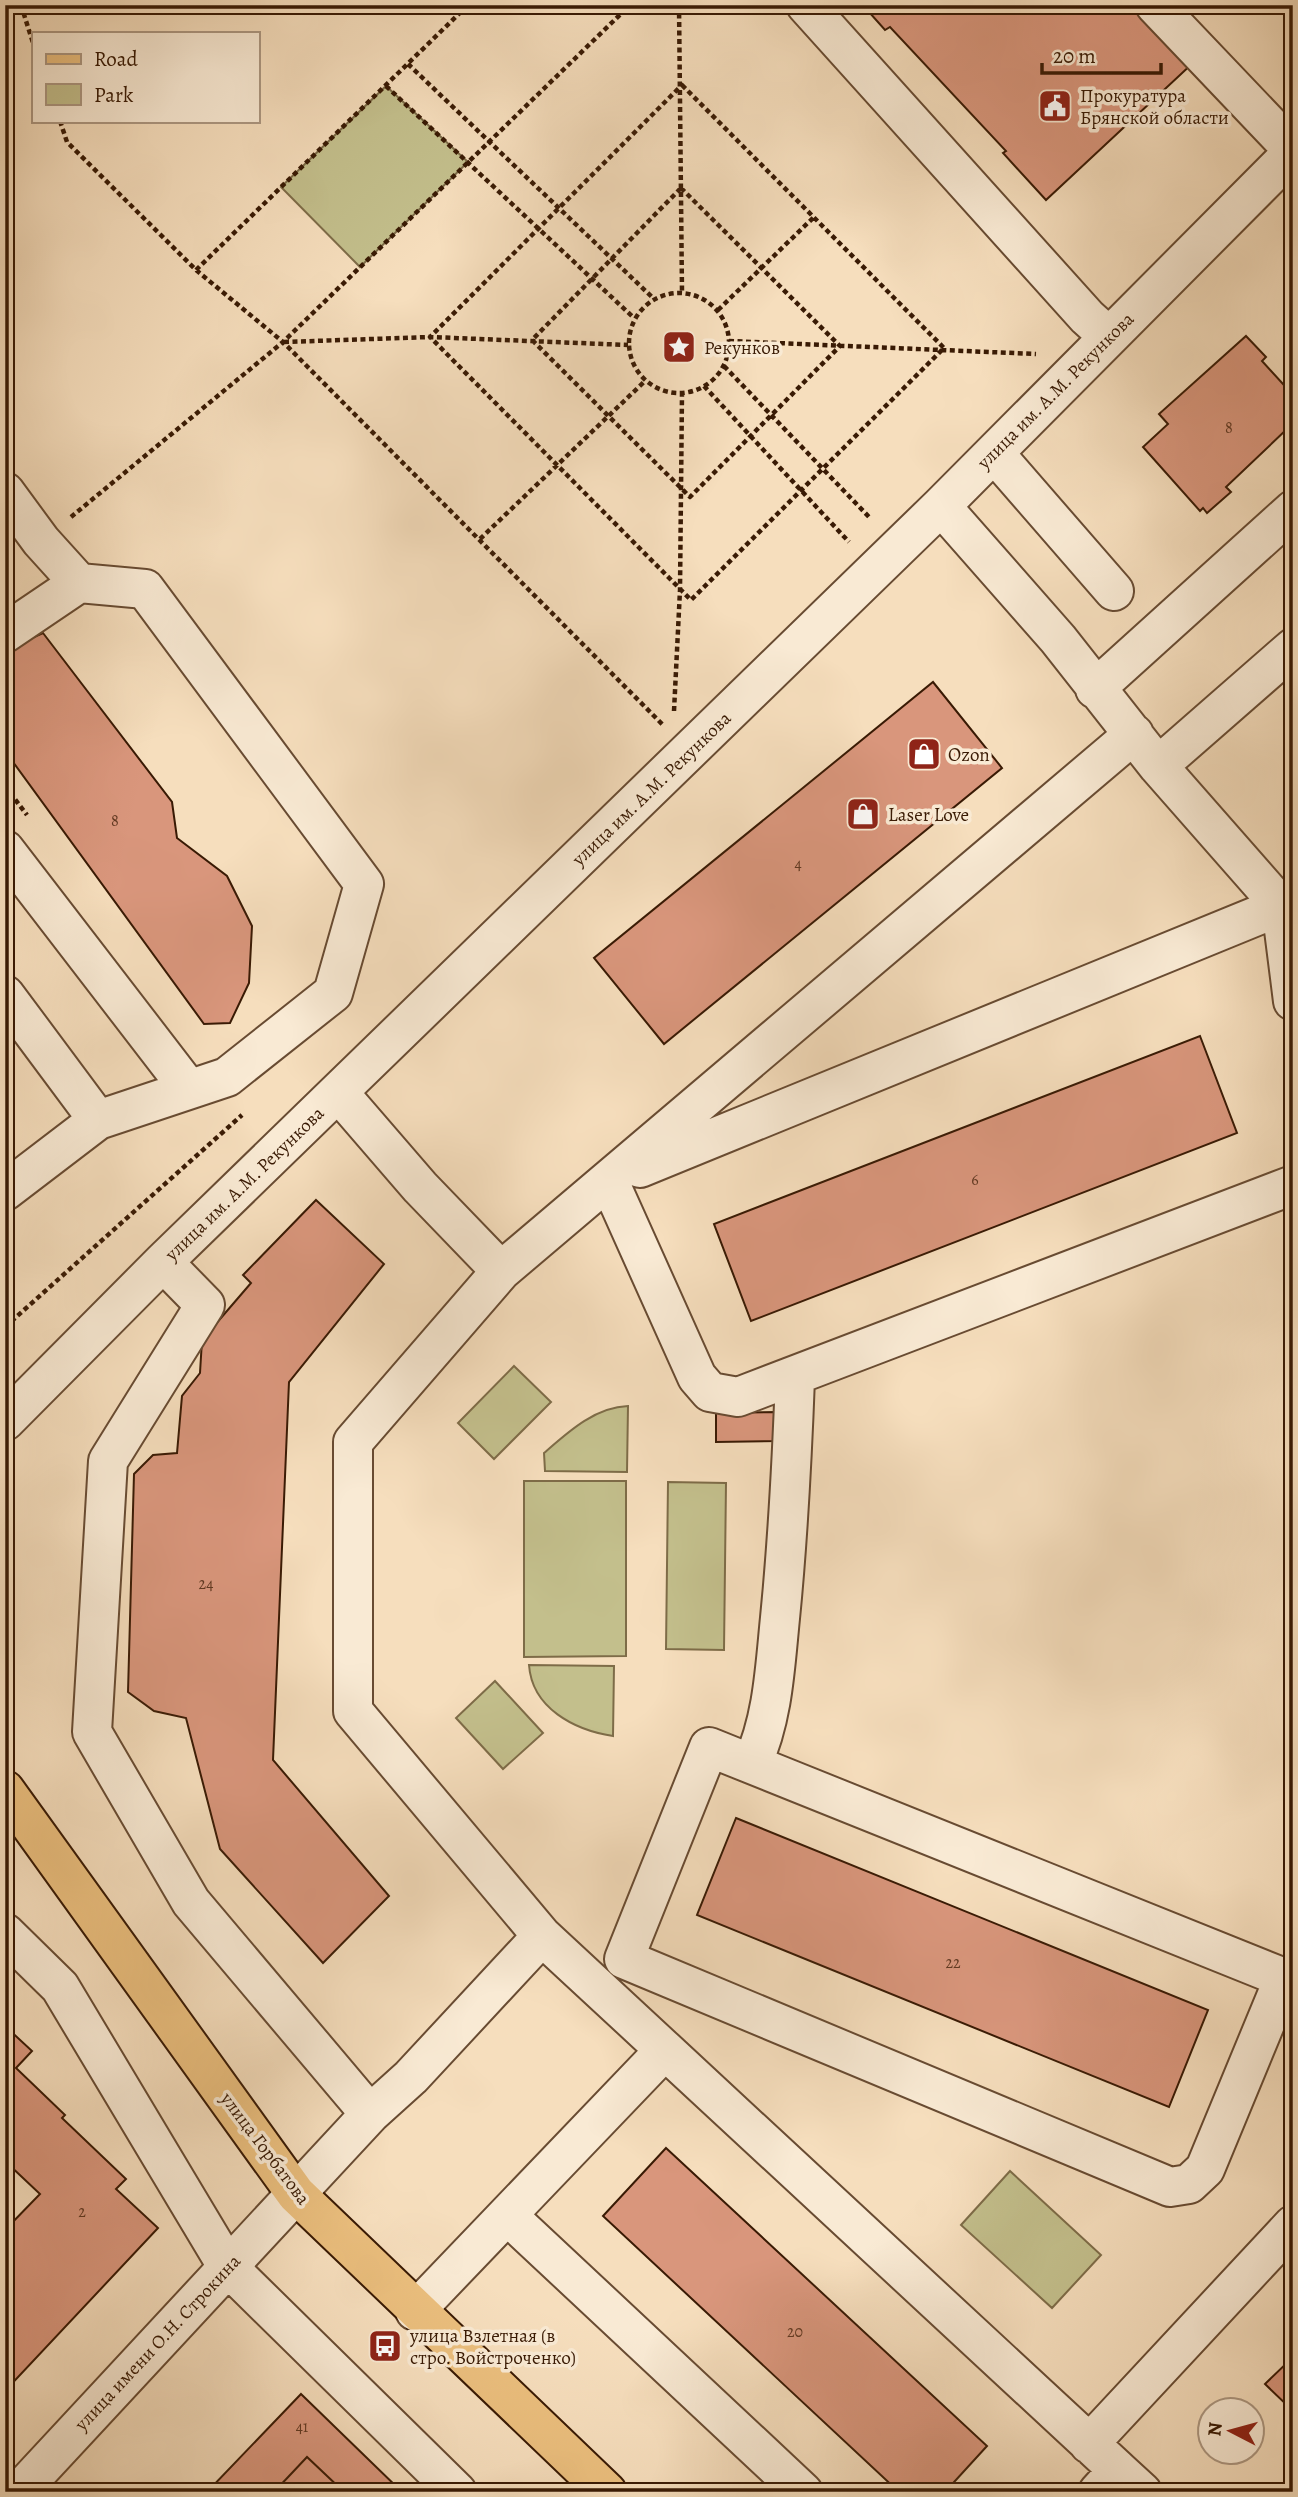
<svg xmlns="http://www.w3.org/2000/svg" width="1298" height="2497" font-family="Alegreya,serif">
<style>
.green{fill:#c3bf8c;stroke:#7e6c48;stroke-width:2}
.building{fill:#d9967c;stroke:#391a04;stroke-width:2}
.lines{fill:none;stroke-linecap:round;stroke-linejoin:round}
.minor-casing{stroke:#684b32;stroke-width:42}
.major-casing{stroke:#391a04;stroke-width:42}
.path{stroke:#391a04;stroke-width:4.5;stroke-dasharray:5 3.5;stroke-linecap:butt}
.minor{stroke:#f9ead4;stroke-width:38}
.major{stroke:#ebbf7e;stroke-width:38}
.labels{text-anchor:middle;stroke-width:7;stroke-linejoin:round;paint-order:stroke}
.number-label{font-size:16px;fill:#613922}
.poi-label{font-size:19px;fill:#391a04;stroke:#f9ead4;text-anchor:start}
.street-label{font-size:19px;fill:#391a04;stroke:#f9ead4}
</style>
<rect width="100%" height="100%" fill="#f6debd"/>
<filter id="stains"><feTurbulence type="fractalNoise" baseFrequency=".00286" numOctaves="4"/><feColorMatrix values="0 0 0 0 .2 0 0 0 0 .09 0 0 0 0 .02 0 0 0 .5 -.17"/></filter>
<radialGradient id="worn" r=".72"><stop offset=".6" stop-color="#630" stop-opacity="0"/><stop offset="1" stop-color="#630" stop-opacity=".3"/></radialGradient>
<!-- green -->
<path class="green" d="M386,86L468,162L360,267L281,187Z
M514,1366L551,1402L494,1459L458,1423Z
M628,1406L627,1472L545,1471L544,1453C568,1432 595,1407 628,1406Z
M524,1481H626V1656L524,1657Z
M668,1482L726,1483L724,1650L666,1649Z
M529,1665L614,1666L613,1736C574,1730 532,1708 529,1665Z
M495,1681L543,1733L503,1769L456,1718Z
M1010,2171L1101,2255L1052,2308L961,2225Z"/>
<!-- building -->
<path class="building" d="M876,5H1138L1195,61L1046,200L1003,153L1006,151L890,27L885,30L869,12Z
M1246,336L1266,357L1262,361L1293,395V435L1287,429L1226,487L1231,492L1207,513L1203,508L1200,511L1143,447L1168,424L1159,414Z
M43,633L172,802L177,838L227,876L252,926L249,983L230,1023L204,1024L5,751V640L10,648Z
M933,682L1002,768L664,1044L594,958Z
M1200,1036L1237,1133L751,1321L714,1224Z
M316,1200L384,1264L289,1382L273,1760L389,1896L323,1963L220,1849L186,1718L154,1711L128,1692L134,1474L153,1455L177,1453L182,1396L200,1373L202,1340L251,1283L243,1275Z
M778,1412V1441L716,1442V1413Z
M736,1818L1208,2010L1169,2107L697,1915Z
M5,2026L32,2051L16,2068L65,2115L62,2118L126,2179L116,2189L158,2228L5,2391V2230L40,2194L5,2161Z
M666,2148L987,2446L945,2492H899L603,2216Z
M1293,2357V2411L1265,2384Z
M301,2394L402,2492H344L307,2457L274,2492H207Z
M307,2457L344,2492H274Z"/>
<g class="lines">
<defs>
<path id="minor" d="M806,5L1087,317L1108,336
M1155,5L1293,150
M994,453L1114,591
M5,492L41,541L79,583L145,589L364,884L333,993L227,1077L98,1120L5,1191
M941,506L1058,639L1158,766L1281,906L1293,1001
M5,633L79,583
M1095,689L1293,510
M1158,766L1293,648
M5,850L188,1088
M5,995L98,1120
M338,1092L420,1187L501,1271L353,1442V1711L542,1936L665,2050
M640,1168L1281,906
M609,1181L697,1377L710,1392L738,1397L1293,1185
M163,1262L205,1305L108,1461L92,1732L191,1902L370,2114
M501,1271L1134,734
M5,1421L163,1262L941,506L1293,152
M709,1747L1284,1978L1205,2169L1189,2184L1170,2187L624,1959Z
M752,1764C773,1718 775,1668 780,1618C788,1538 792,1459 795,1378
M5,1933L60,1987L227,2266L457,2492
M507,2215L803,2492
M415,2311L665,2050L1118,2470
M1089,2444L1293,2225
M19,2492L370,2114L411,2077L542,1936
M1098,2492L1118,2470L1142,2492"/>
<path id="major" d="M5,1790L296,2194L607,2492"/>
</defs>
<!-- minor casing -->
<use href="#minor" class="minor-casing"/>
<!-- major casing -->
<use href="#major" class="major-casing"/>
<!-- path -->
<path class="path" d="M21,5L33,43
M679,5L682,292
M408,64L653,298
M682,85L944,348L691,600L430,337Z
M386,86L634,318
M60,121L67,142L196,270L283,342L663,725
M681,188L840,346L690,497L532,340Z
M196,270L468,5
M629 343a50 50 0 1 1 100 0a50 50 0 1 1-100 0Z
M718,310L814,217
M729,341L1036,354
M284,342L430,337L628,345
M724,366L871,519
M704,386L849,542
M71,517L283,342L630,5
M480,539L645,381
M674,711L680,590L682,393
M5,786L27,815
M5,1327L242,1115"/>
<!-- minor -->
<use href="#minor" class="minor"/>
<!-- major -->
<use href="#major" class="major"/>
</g>
<!-- icons -->
<defs>
<symbol id="civic-square" viewBox="-11 -11 22 22"><rect x="-9" y="-9" width="18" height="18" rx="4" fill="#8f2418" stroke="#f9ead4"/><path d="M-.6-6.5H3V-4.5H.6V-3L4-1V1h2V6H-6V1h2V-1L-.6-3ZM-1.2 2.5V6h2.4V2.5Z" fill="#fff"/></symbol>
<symbol id="sight-square" viewBox="-11 -11 22 22"><rect x="-9" y="-9" width="18" height="18" rx="4" fill="#8f2418" stroke="#f9ead4"/><path d="M0-6L1.8-2.2L6-1.7L2.9 1.2L3.7 5.4L0 3.3L-3.7 5.4L-2.9 1.2L-6-1.7L-1.8-2.2Z" fill="#fff"/></symbol>
<symbol id="shop-square" viewBox="-11 -11 22 22"><rect x="-9" y="-9" width="18" height="18" rx="4" fill="#8f2418" stroke="#f9ead4"/><path d="M-5-2.5h2.3a2.7 3.5 0 0 1 5.4 0H5L5.5 6h-11ZM-1.5-2.5h3a1.5 2.3 0 0 0-3 0Z" fill="#fff"/></symbol>
<symbol id="bus-square" viewBox="-11 -11 22 22"><rect x="-9" y="-9" width="18" height="18" rx="4" fill="#8f2418" stroke="#f9ead4"/><path d="M-5-6H5V4H4V6H2V4H-2V6H-4V4H-5ZM-3.5-4V0h7V-4ZM-3.5 1.2v1.5H-2V1.2ZM2 1.2v1.5H3.5V1.2Z" fill="#fff"/></symbol>
</defs>
<g fill-rule="evenodd">
<use href="#civic-square" x="1036" y="87" width="38" height="38"/>
<use href="#sight-square" x="660" y="328" width="38" height="38"/>
<use href="#shop-square" x="905" y="735" width="38" height="38"/>
<use href="#shop-square" x="844" y="795" width="38" height="38"/>
<use href="#bus-square" x="366" y="2327" width="38" height="38"/>
</g>
<g class="labels">
<!-- number labels -->
<g class="number-label">
<text x="1229" y="433">8</text>
<text x="115" y="826">8</text>
<text x="798" y="869">4</text>
<text x="975" y="1185">6</text>
<text x="206" y="1589">24</text>
<text x="953" y="1968">22</text>
<text x="82" y="2217">2</text>
<text x="795" y="2337">20</text>
<text x="302" y="2432">41</text>
</g>
<!-- poi labels -->
<g class="poi-label">
<text x="1080" y="102">Прокуратура<tspan x="1080" dy="22">Брянской области</tspan></text>
<text x="704" y="354">Рекунков</text>
<text x="948" y="761">Ozon</text>
<text x="888" y="821">Laser Love</text>
<text x="410" y="2342">улица Взлетная (в<tspan x="410" dy="22">стро. Войстроченко)</tspan></text>
</g>
<!-- street labels -->
<g class="street-label">
<text transform="translate(1055 390) rotate(-45)" y="7">улица им. А.М. Рекункова</text>
<text transform="translate(651 788) rotate(-44)" y="7">улица им. А.М. Рекункова</text>
<text transform="translate(244 1183) rotate(-44)" y="7">улица им. А.М. Рекункова</text>
<text transform="translate(266 2148) rotate(53)" y="7">улица Горбатова</text>
<text transform="translate(157 2342) rotate(-47)" y="7">улица имени О.Н. Строкина</text>
</g>
</g>
<!-- margin -->
<rect width="1298" height="2497" fill="none" stroke="#f6debd" stroke-width="28"/>
<rect x="7" y="7" width="1284" height="2483" fill="none" stroke="#391a04" stroke-width="3.5"/>
<rect x="14" y="14" width="1270" height="2469" fill="none" stroke="#391a04" stroke-width="2"/>
<!-- legend -->
<rect x="32" y="32" width="228" height="91" fill="#f9ead4" stroke="#ac9781" stroke-width="2"/>
<rect x="46" y="54" width="35" height="10" fill="#ebbf7e" stroke="#ac9781" stroke-width="2"/>
<text x="94" y="66" font-size="21" fill="#391a04">Road</text>
<rect x="46" y="84" width="35" height="21" fill="#c3bf8c" stroke="#ac9781" stroke-width="2"/>
<text x="94" y="102" font-size="21" fill="#391a04">Park</text>
<!-- north arrow -->
<g transform="translate(1231 2431) rotate(276)"><circle r="33" fill="#f9ead4" stroke="#ac9781" stroke-width="2"/>
<path d="M0-5L12 26L0 18L-12 26Z" fill="#8f2418"/>
<text y="-10" font-size="19" font-weight="bold" text-anchor="middle" fill="#391a04">N</text>
</g>
<!-- scale -->
<path d="M1042 63v10h119v-10" fill="none" stroke="#391a04" stroke-width="3.5"/>
<text x="1053" y="63" font-size="21" fill="#391a04" stroke="#f9ead4" stroke-width="5" paint-order="stroke">20 m</text>
<rect width="100%" height="100%" filter="url(#stains)"/>
<rect width="100%" height="100%" fill="url(#worn)"/>
</svg>
